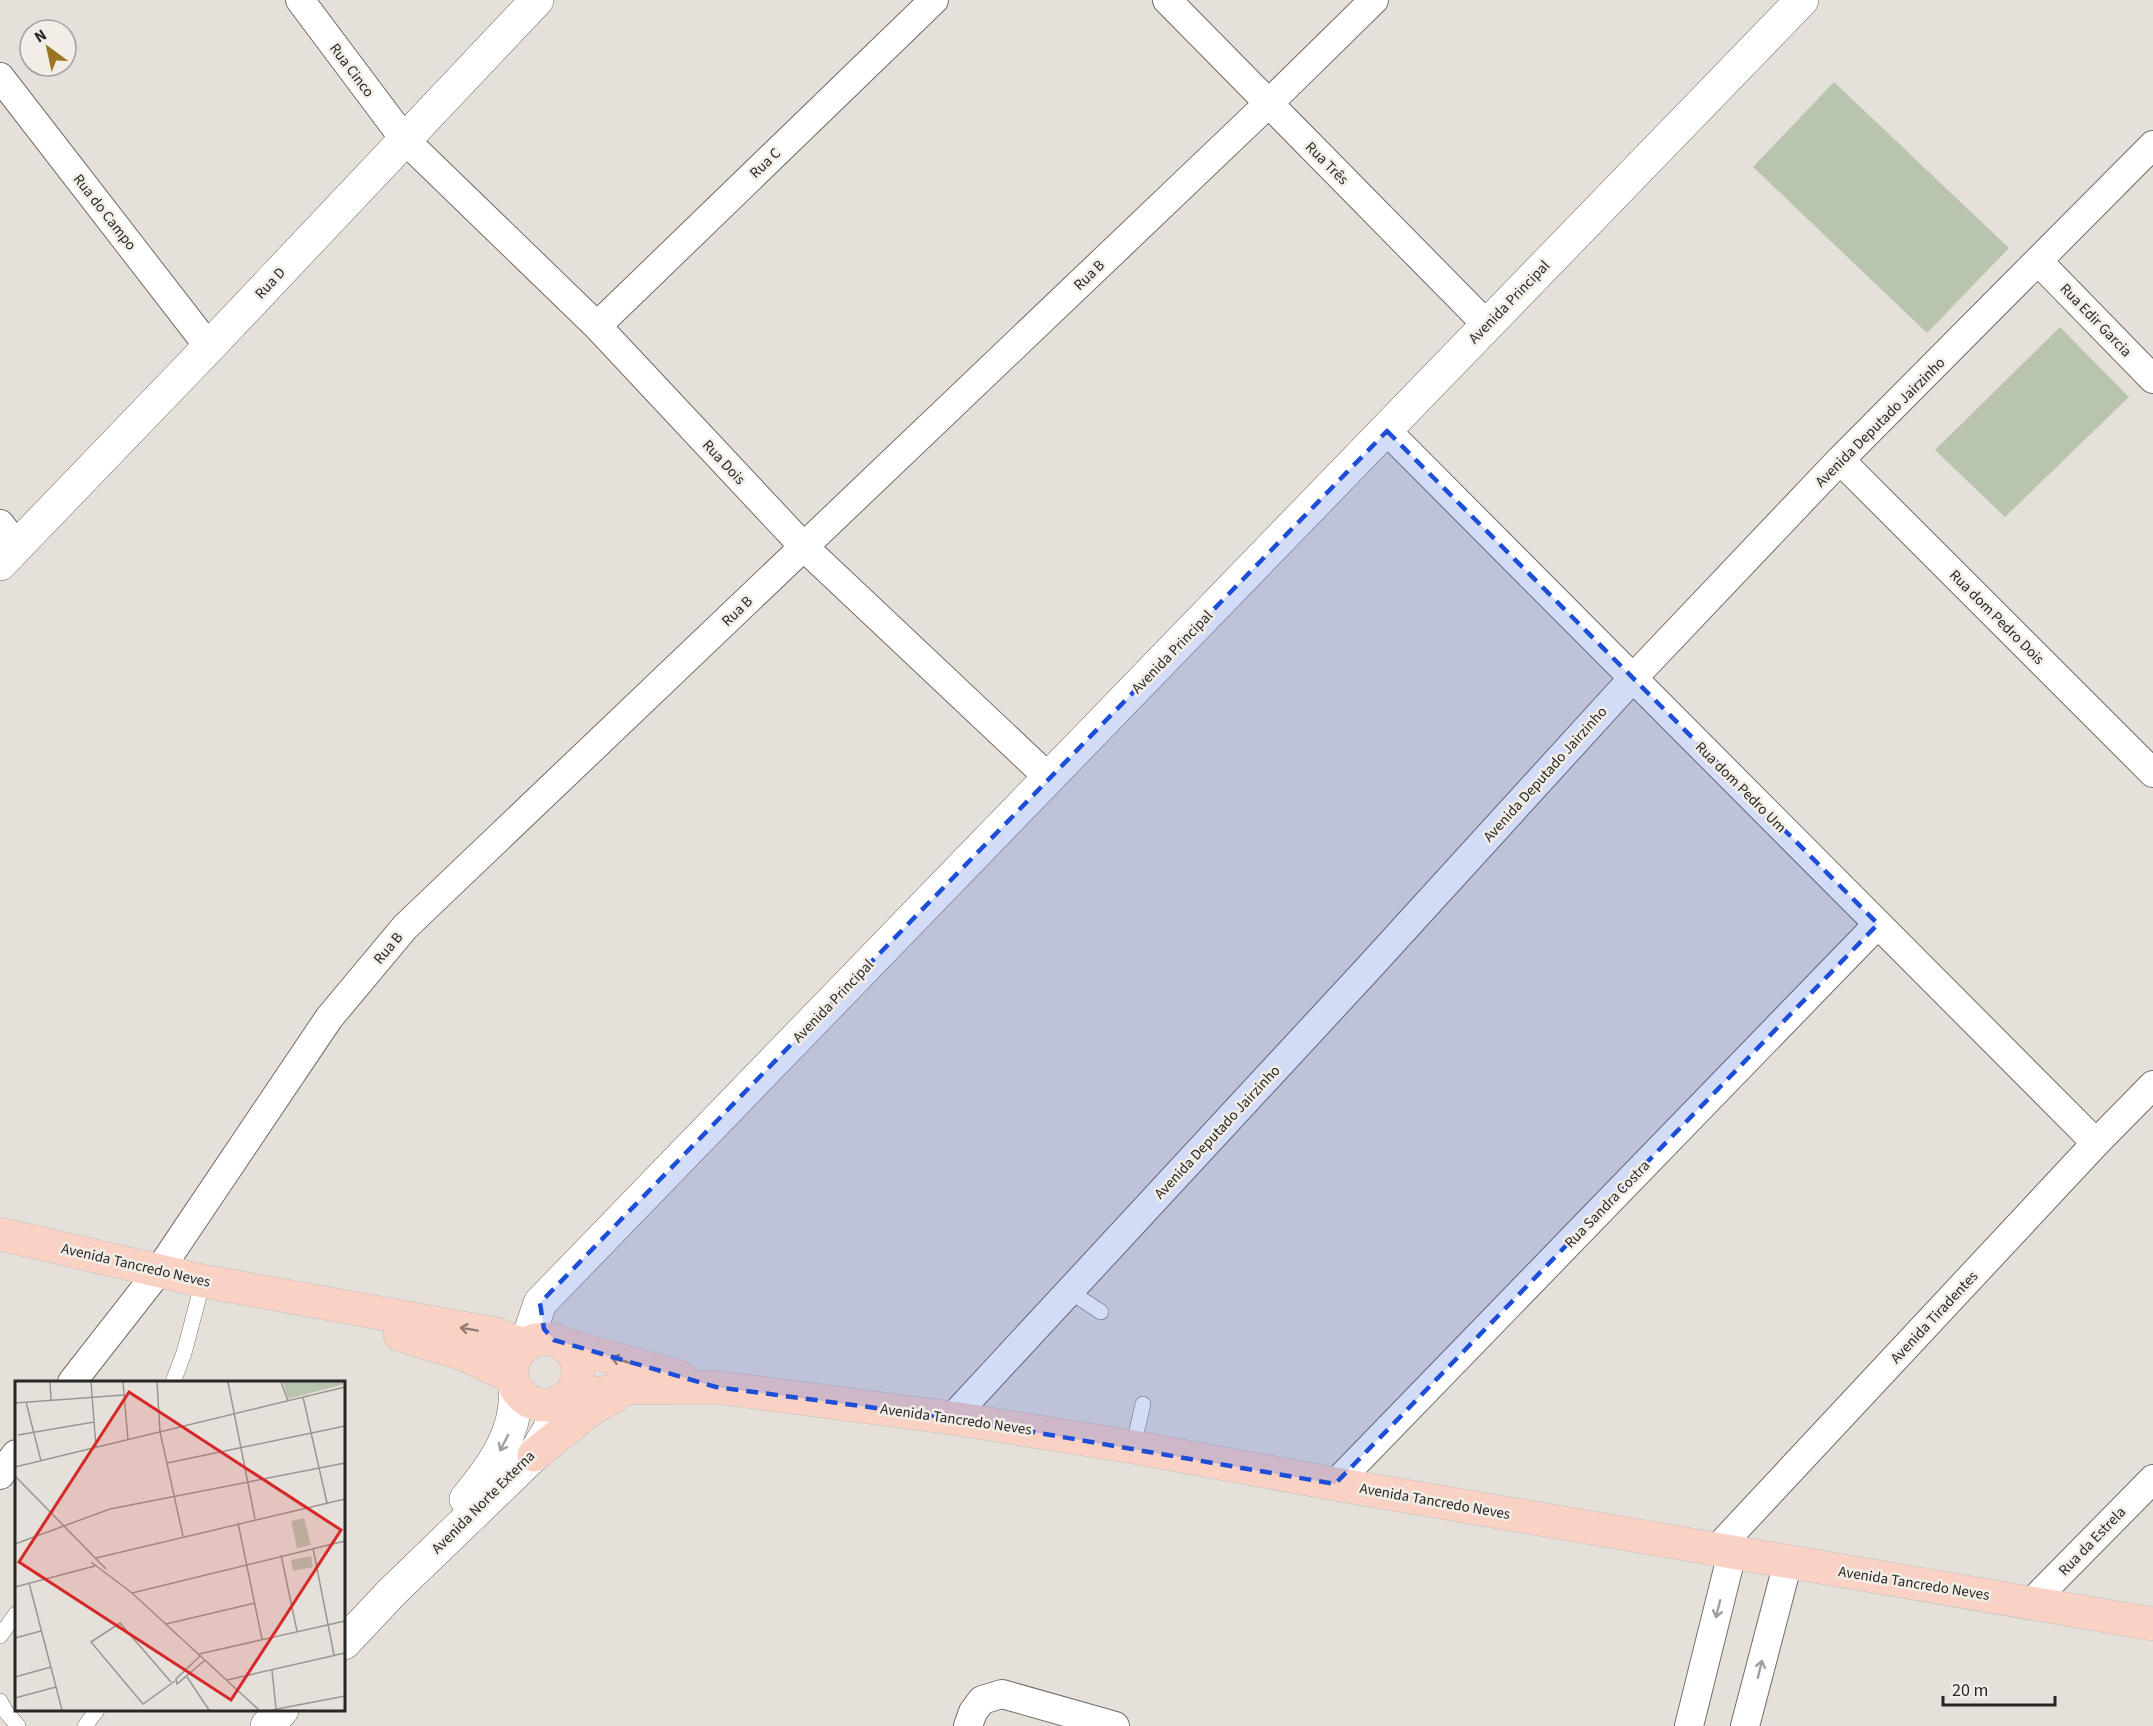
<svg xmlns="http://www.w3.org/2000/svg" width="2153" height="1726" font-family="'Source Sans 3',sans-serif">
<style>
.green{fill:#b9c4af}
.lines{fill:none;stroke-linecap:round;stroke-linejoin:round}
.service-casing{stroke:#726c67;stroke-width:16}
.minor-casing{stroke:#726c67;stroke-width:30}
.tertiary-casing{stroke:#726c67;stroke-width:34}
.secondary-casing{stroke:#726c67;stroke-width:34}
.primary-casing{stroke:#bfbebe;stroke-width:34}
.service{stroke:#fff;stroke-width:15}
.minor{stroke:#fff;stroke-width:28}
.tertiary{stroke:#fff;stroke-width:33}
.secondary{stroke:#fff;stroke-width:33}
.primary{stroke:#fad2c4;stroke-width:33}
.oneway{stroke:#927c74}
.oneway2{stroke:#9f9e9d}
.marked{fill:#1d4ed8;fill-opacity:0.2;stroke:#1d4ed8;stroke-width:4.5;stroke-dasharray:12 8;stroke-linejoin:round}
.labels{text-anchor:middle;stroke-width:5;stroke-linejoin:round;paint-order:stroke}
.street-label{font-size:15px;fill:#292725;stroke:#f3ede7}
.inset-road{fill:none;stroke:#9a9692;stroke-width:1.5}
.view{fill:#d62828;fill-opacity:0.15;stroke:#d62828;stroke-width:3}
.inset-edge{fill:none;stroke:#292725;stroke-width:3}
</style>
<rect width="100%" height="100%" fill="#e6e0da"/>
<!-- green -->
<path class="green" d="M1834,82L2009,248L1927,333L1753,167Z
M2060,327L2129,397L2005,517L1935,450Z"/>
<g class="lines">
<defs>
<path id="service" d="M1069,1291L1101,1312
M173,1382L184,1353L203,1281
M1133,1447L1143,1404
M0,1636L16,1614
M0,1701L6,1712L18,1726
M85,1726L97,1710"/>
<path id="minor" d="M300,0L405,140L597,326L804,547L1049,778
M1167,0L1487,325
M0,77L209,347
M2039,262L2153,379
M597,326L934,0
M1387,431L2096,1143
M1840,460L2153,773
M0,524L17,546
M72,1382L158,1272L329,1018L405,927L1269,103L1374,0
M952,1418L1365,972L1633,678L1840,460L2153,145
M0,1475L16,1454
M1335,1484L1878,924
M1716,1550L2096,1143L2153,1085
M2031,1603L2153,1479
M968,1726L973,1712L982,1700L1002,1694L1115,1726
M1689,1726L1732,1553
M1745,1726L1788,1562"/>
<path id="tertiary" d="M0,564L209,347L537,0
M531,1342L532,1327L540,1303L1802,0"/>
<path id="secondary" d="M466,1499C493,1466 519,1431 515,1387
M344,1643L392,1592L534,1455L549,1430L559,1402
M267,1726L282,1710"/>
<path id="primary" d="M0,1234L203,1281L496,1334L525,1346
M400,1335L463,1354L512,1377
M512 1372a33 33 0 1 1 66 0a33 33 0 1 1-66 0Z
M563,1344L680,1377
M565,1399L631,1388L716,1387L952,1418L1133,1447L1335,1484L2153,1624
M534,1455L590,1410L614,1396"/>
</defs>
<!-- service casing -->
<use href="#service" class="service-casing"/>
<!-- minor casing -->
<use href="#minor" class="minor-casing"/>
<!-- tertiary casing -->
<use href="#tertiary" class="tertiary-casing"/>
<!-- secondary casing -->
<use href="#secondary" class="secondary-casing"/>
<!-- primary casing -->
<use href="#primary" class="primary-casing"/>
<!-- service -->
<use href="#service" class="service"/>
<!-- minor -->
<use href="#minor" class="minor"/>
<!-- tertiary -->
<use href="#tertiary" class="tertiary"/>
<!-- secondary -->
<use href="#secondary" class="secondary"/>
<!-- primary -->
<use href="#primary" class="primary"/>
</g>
<!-- one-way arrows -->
<defs><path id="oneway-shaft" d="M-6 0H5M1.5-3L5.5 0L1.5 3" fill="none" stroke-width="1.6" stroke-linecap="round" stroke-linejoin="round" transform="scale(1.5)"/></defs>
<g class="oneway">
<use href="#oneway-shaft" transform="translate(469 1329) rotate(-170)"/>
<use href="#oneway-shaft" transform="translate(620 1360) rotate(-164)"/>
</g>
<g class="oneway2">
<use href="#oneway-shaft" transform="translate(504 1443) rotate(117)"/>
<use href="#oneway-shaft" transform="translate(1718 1609) rotate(104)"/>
<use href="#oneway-shaft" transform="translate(1760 1669) rotate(-76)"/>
</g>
<!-- marked area -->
<path class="marked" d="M1387,431L1878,924L1335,1484L952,1418L716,1387L554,1340L544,1329L540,1303Z"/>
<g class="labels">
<!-- street labels -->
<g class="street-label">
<text transform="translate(352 70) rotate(53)" y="5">Rua Cinco</text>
<text transform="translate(765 163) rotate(-44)" y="5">Rua C</text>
<text transform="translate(1327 163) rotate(45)" y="5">Rua Três</text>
<text transform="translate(105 212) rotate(52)" y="5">Rua do Campo</text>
<text transform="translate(1089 275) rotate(-44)" y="5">Rua B</text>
<text transform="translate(270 283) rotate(-47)" y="5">Rua D</text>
<text transform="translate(1509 302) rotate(-46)" y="5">Avenida Principal</text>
<text transform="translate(2096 320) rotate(46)" y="5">Rua Edir Garcia</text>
<text transform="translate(1880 422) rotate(-45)" y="5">Avenida Deputado Jairzinho</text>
<text transform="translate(724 462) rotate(47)" y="5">Rua Dois</text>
<text transform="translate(737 611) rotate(-44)" y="5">Rua B</text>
<text transform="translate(1997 617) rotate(45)" y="5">Rua dom Pedro Dois</text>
<text transform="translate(1172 652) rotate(-46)" y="5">Avenida Principal</text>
<text transform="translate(1545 774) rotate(-48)" y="5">Avenida Deputado Jairzinho</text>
<text transform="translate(1741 787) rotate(45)" y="5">Rua dom Pedro Um</text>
<text transform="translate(388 948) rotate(-50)" y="5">Rua B</text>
<text transform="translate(833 1001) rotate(-46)" y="5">Avenida Principal</text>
<text transform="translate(1217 1132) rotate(-47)" y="5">Avenida Deputado Jairzinho</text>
<text transform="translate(1607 1204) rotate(-46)" y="5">Rua Sandra Costra</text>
<text transform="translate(136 1265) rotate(13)" y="5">Avenida Tancredo Neves</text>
<text transform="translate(1934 1317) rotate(-47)" y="5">Avenida Tiradentes</text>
<text transform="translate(956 1419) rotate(8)" y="5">Avenida Tancredo Neves</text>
<text transform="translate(1435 1501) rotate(10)" y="5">Avenida Tancredo Neves</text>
<text transform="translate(483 1502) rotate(-45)" y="5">Avenida Norte Externa</text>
<text transform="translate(2092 1541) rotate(-46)" y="5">Rua da Estrela</text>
<text transform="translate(1914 1583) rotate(9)" y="5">Avenida Tancredo Neves</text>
</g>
</g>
<!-- overview -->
<g transform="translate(15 1381)">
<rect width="330" height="330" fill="#e6e0da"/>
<path d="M268,1H330V3L273,18ZM289,137L296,164L282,167L276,140ZM296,175L298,186L278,190L276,179Z" fill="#b9c4af"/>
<path class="inset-road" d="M35,1L36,19M76,1L81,66M108,1L113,59M142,1L145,51L168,155M213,1L240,138M266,1L273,20M288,16L312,122M11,21L26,80M0,22L109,14M3,54L79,41M152,82L330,45M0,86L330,6M0,95L91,188M223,142L247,258M0,163L95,128L330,82M298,167L319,274M266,174L282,250M81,177L330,118M76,181L117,212L244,329M14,202L47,329M0,206L80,185M117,212L330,160M151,243L240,222M0,257L26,250M184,273L330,240M185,275L161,298L162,303L190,279M257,289L261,328M0,296L36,286M172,296L194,329M212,299L330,272M156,301L105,242L76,261L128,323L160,300M0,317L41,306M257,329L330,315"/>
<path class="view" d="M114,11L326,149L216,319L4,181Z"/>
<rect width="330" height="330" class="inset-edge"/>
</g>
<!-- north arrow -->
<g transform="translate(48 48) rotate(327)"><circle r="28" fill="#f3ede7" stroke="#a29e99" stroke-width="1.5"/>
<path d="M0-4.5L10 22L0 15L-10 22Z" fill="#9b7521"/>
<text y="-9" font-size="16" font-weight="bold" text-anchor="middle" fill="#292725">N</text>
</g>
<!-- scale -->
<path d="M1943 1696v9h112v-9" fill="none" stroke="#292725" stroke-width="3"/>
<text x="1952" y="1696" font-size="18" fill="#292725" stroke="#f3ede7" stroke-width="4.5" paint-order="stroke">20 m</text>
</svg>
